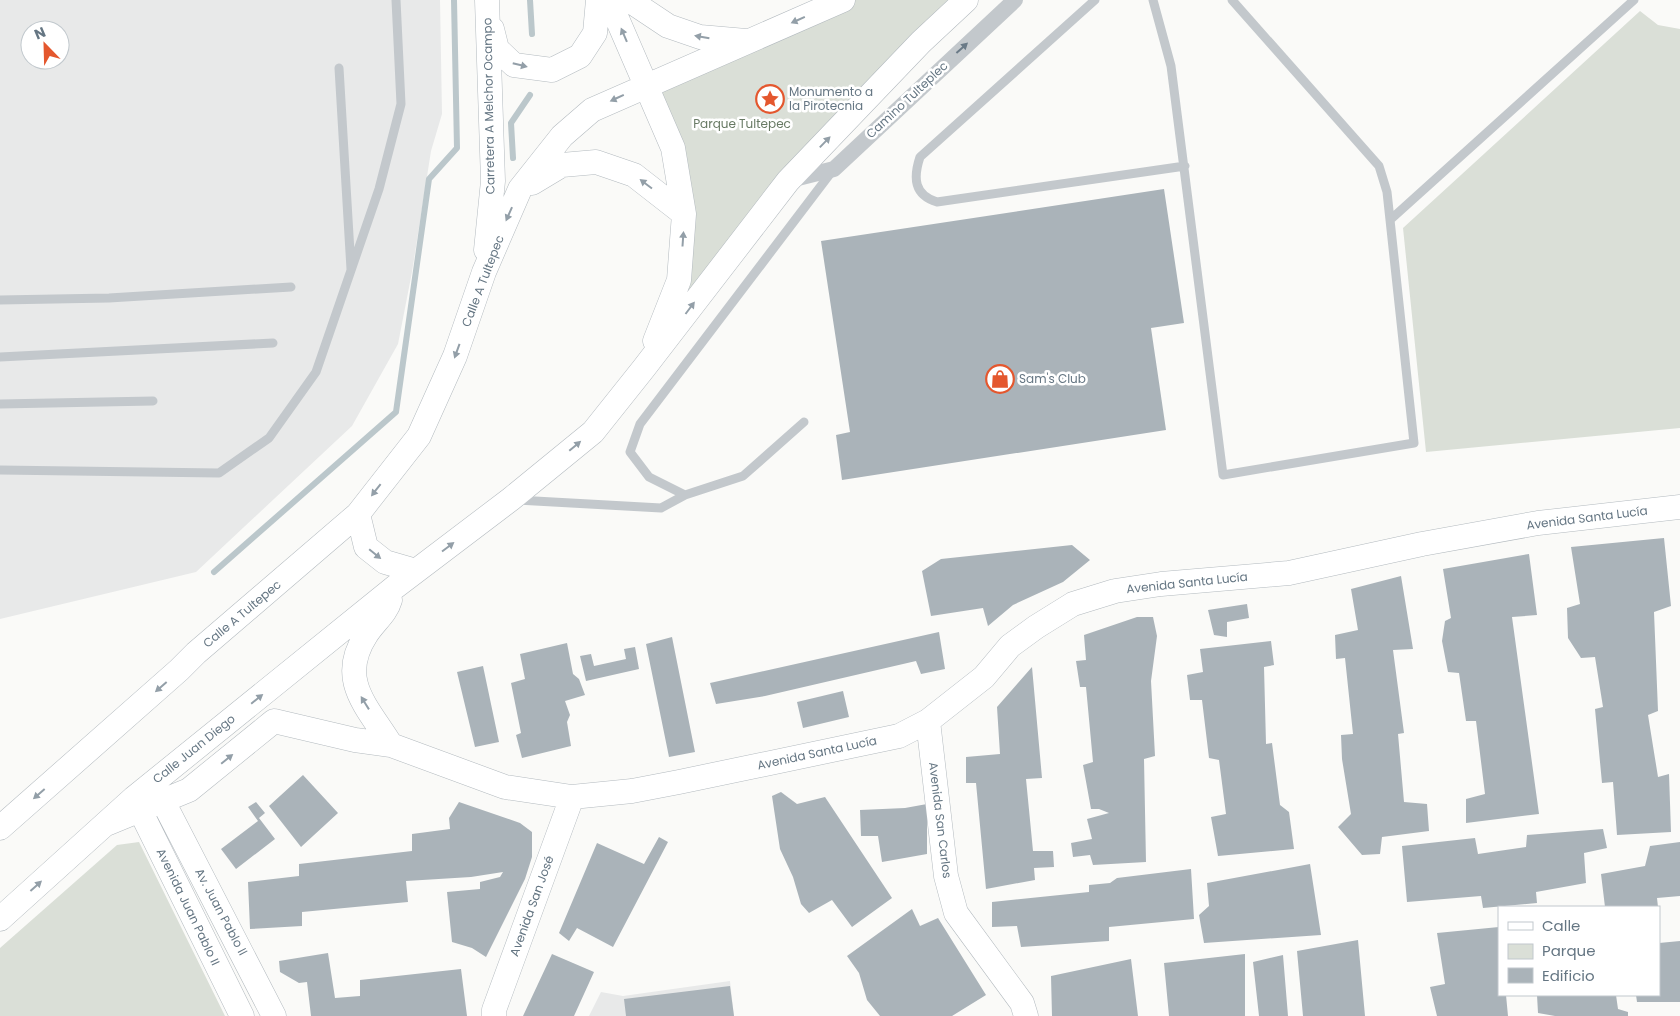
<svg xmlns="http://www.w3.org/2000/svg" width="1680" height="1016" font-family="Poppins,sans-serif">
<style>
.built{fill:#e8e9e9;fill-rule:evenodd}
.green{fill:#dadfd7}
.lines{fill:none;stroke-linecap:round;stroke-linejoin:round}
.stream{stroke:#bbc7cb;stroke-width:6}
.building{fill:#aab3b9}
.secondary-casing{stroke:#b3babf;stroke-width:25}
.lane{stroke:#c3c8cc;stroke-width:9}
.street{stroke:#c3c8cc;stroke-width:16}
.secondary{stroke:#fff;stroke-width:24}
.oneway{fill:#939fa8}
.oneway2{fill:#6a7a87}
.labels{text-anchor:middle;stroke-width:5;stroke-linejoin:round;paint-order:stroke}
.poi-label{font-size:12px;fill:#657683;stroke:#fff;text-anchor:start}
.street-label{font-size:12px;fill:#657683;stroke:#fff}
.park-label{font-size:12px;fill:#687a64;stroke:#fff}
</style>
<rect width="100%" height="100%" fill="#fafaf8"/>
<!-- built -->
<path class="built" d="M0,0H440L442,114L431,151L412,272L398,344L352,426L196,572L0,619ZM30,30H60V60H30Z
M730,981L734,1016H589L601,992L623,996Z"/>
<!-- green -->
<path class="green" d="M841,0H968L756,214L645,365L686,222L647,85Z
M1640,11L1658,25L1680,29V428L1426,452L1403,228Z
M139,842L225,1016H0V948L117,845Z"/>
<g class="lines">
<!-- stream -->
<path class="stream" d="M530,0L532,34
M513,158L511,123L530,95
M214,572L396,412L429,179L457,148L454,0"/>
</g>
<!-- building -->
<path class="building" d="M1164,189L1184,323L1151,328L1166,430L842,480L836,435L850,432L821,241Z
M1664,538L1671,606L1654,612L1658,711L1648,715L1658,777L1669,774L1671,832L1617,835L1613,782L1602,783L1595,709L1603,707L1595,657L1581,658L1568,638L1567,608L1580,604L1571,547Z
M1072,545L1090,560L1063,582L1013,605L988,626L983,608L931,616L922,571L941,559Z
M1529,554L1537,615L1512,617L1539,814L1466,823V799L1485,794L1476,721H1466L1459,673L1448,672L1442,641L1445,621L1451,618L1443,569Z
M1401,576L1413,649L1393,650L1404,733L1398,734L1404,802L1427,804L1429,831L1382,837L1380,854L1362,855L1338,827L1351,814L1342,759L1341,735L1353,734L1345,658L1336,659L1335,635L1358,630L1351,589Z
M1247,604L1249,618L1227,622V637L1214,635L1208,610Z
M1137,617H1153L1157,636L1151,681L1155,756L1144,759L1146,862L1093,865L1090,855L1073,857L1071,843L1092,839L1087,819L1109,813L1099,809H1091L1083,765L1093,762L1086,687H1080L1076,661L1086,660L1084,635Z
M939,632L945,669L921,674L916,661L765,696L716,704L710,683Z
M672,637L695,752L669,757L646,644Z
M1271,641L1274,665L1264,667L1266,744L1272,743L1280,805L1289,812L1294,849L1218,856L1211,817L1226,814L1219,760L1209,758L1202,700H1190L1187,675L1203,672L1200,649Z
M567,643L573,674L579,679L585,695L565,701L570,715L567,722L571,746L522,758L516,735L521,733L511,683L525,679L520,654Z
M635,647L639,669L586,681L580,656L591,654L594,666L626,659L624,649Z
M483,666L499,742L475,747L457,672Z
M1032,667L1042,778L1026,779L1033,851H1053L1054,867L1034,868L1035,880L986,889L976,783H966V757L1000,754L997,707Z
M843,691L849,717L803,728L797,702Z
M303,775L338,813L301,847L269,806Z
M781,792L797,804L825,797L892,898L852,927L832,900L809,913L801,904L793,877L780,849L772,796Z
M256,802L265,813L259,818L275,839L236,869L221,849L258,821L248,807Z
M459,802L520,823L532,832V857L525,879L486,957L472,948L452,942L447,892L480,889V882L500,877L503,872L471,877L406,881L408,902L302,912V926L250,929L248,882L299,876V864L412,851V834L450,829L449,818Z
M927,804V854L882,862L878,836H861L860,810L905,808Z
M1603,829L1607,848L1584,853L1586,883L1536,892L1537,903L1483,908L1481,896L1407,902L1402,846L1475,838L1478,854L1526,847L1527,835Z
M659,837L668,842L613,947L577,928L569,941L559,933L597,843L644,864Z
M1680,842V896L1657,898L1658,907H1605L1601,874L1645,866L1650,846Z
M1310,864L1321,935L1204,943L1199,915L1209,906L1207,883Z
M1191,869L1194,919L1109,927V941L1021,947L1017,926L992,927V902L1089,892V885L1110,883L1117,878Z
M912,909L920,926L938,918L986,995L952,1016H880L867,1000L859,973L847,956Z
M1499,927V995H1506L1508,1016H1437L1430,987L1445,984L1437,933Z
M1358,940L1365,1016H1303L1297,951Z
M1680,941V1002H1637L1636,995H1659V943Z
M328,953L335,998L360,996V980L461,969L467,1016H311L307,982L299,983L280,972L279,961Z
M552,954L594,972L574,1016H523Z
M1245,954V1016H1169L1164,963Z
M1283,955L1288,1016H1259L1253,962Z
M1131,959L1138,1016H1052L1051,976Z
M730,986L734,1016H626L624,999Z
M1537,995H1616L1618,1009L1628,1012V1016H1555L1538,1013Z"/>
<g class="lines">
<defs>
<path id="secondary" d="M609,0L673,148L684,214L679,280L655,341
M629,0L668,26L700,37L746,41
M492,29L497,49L514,65L552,70L580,56L595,33L598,0
M532,183L562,165L596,162L634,175L684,214
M486,250L493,181L487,0
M358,514L366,547L385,562L416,571
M390,600C386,614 374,622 366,635C337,680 367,706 391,745
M928,721L946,876L956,913L1022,1003L1026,1016
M153,788L167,809L274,1016
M134,798L242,1016
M104,825L189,790L274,721L355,740L391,745L505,787L572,797L632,791L679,782L899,736L928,721L984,677L1010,646L1036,627L1073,604L1115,591L1161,584L1289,573L1422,544L1538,523L1680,507
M0,828L179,670L196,653L358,514L419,436L455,356L484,272L520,189L562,136L592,110L843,0
M0,919L134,798L395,587L511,499L593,432L644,368L788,181L921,42L966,0
M494,1016V1010L572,797"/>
</defs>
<!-- secondary casing -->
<use href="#secondary" class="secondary-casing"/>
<!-- lane -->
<path class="lane" d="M1095,0L920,157C913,178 914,195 937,202L1185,166
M1153,0L1171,66L1223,475L1414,443L1387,192L1379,166L1232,0
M339,68L351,269
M1390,220L1634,0
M0,300L109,298L291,287
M0,357L273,343
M0,404L153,401
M0,470L219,473L269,438L316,372L379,189L401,104L396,0
M685,495L649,477L630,452L640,424L833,170
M517,500L661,508L685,495L743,476L804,422"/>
<!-- street -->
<path class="street" d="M790,180L834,169L1015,0"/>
<!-- secondary -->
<use href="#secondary" class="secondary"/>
</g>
<!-- one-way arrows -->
<defs><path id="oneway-solid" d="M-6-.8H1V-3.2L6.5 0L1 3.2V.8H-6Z" transform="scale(1.25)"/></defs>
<g class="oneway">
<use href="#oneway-solid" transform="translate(798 20) rotate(156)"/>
<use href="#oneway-solid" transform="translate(624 35) rotate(-113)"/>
<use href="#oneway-solid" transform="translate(702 37) rotate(-170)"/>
<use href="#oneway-solid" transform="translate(520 65) rotate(14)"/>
<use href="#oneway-solid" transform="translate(617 98) rotate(155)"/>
<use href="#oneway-solid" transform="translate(825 142) rotate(-46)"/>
<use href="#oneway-solid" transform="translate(646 184) rotate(-143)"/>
<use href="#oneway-solid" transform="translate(509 214) rotate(114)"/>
<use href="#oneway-solid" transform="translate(683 239) rotate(-86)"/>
<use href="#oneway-solid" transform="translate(690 308) rotate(-53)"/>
<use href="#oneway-solid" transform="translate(457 351) rotate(110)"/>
<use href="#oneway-solid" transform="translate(575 446) rotate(-40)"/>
<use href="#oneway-solid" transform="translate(376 490) rotate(128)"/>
<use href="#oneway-solid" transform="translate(448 547) rotate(-37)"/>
<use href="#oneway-solid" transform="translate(375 554) rotate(39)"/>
<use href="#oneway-solid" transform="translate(161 687) rotate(139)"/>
<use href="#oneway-solid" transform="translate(257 699) rotate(-39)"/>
<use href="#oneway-solid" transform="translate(365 703) rotate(-122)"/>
<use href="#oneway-solid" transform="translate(227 759) rotate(-39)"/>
<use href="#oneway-solid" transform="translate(39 794) rotate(139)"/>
<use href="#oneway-solid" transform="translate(36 886) rotate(-42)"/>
</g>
<use class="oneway2" href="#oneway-solid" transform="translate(962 48) rotate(-42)"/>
<!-- icons -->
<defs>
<symbol id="sight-ring" viewBox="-11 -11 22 22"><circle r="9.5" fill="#fff" stroke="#e4572e" stroke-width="1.5"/><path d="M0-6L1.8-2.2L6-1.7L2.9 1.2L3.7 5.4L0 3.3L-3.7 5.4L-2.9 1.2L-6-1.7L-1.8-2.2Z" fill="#e4572e"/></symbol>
<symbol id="shop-ring" viewBox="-11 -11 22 22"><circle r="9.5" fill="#fff" stroke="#e4572e" stroke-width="1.5"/><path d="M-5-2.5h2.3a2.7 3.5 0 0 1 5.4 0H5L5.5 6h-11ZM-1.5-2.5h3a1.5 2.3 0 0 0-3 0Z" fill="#e4572e"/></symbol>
</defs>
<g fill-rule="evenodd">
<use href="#sight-ring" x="754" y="83" width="32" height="32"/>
<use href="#shop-ring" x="984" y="363" width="32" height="32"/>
</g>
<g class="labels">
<!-- poi labels -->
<g class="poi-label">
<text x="789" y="96">Monumento a<tspan x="789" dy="14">la Pirotecnia</tspan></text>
<text x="1019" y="383">Sam's Club</text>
</g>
<!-- street labels -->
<g class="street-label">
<text transform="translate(907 100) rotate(-43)" y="4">Camino Tulteplec</text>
<text transform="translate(489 106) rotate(-91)" y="4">Carretera A Melchor Ocampo</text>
<text transform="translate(483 281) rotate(-69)" y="4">Calle A Tultepec</text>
<text transform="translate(1587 518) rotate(-7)" y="4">Avenida Santa Lucía</text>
<text transform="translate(1187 583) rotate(-6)" y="4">Avenida Santa Lucía</text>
<text transform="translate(242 614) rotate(-40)" y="4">Calle A Tultepec</text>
<text transform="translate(194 749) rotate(-39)" y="4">Calle Juan Diego</text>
<text transform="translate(817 753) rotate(-12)" y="4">Avenida Santa Lucía</text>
<text transform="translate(940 820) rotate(83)" y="4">Avenida San Carlos</text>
<text transform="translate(532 906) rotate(-70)" y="4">Avenida San José</text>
<text transform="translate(188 907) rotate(64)" y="4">Avenida Juan Pablo II</text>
<text transform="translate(221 912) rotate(62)" y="4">Av. Juan Pablo ll</text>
</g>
<!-- park labels -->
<g class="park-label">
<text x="742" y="128">Parque Tultepec</text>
</g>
</g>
<!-- legend -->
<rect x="1498" y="906" width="162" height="90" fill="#ffffff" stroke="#c1c8cd"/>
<rect x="1508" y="922" width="25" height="8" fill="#ffffff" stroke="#c1c8cd"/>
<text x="1542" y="931" font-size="15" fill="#657683">Calle</text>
<rect x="1508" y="944" width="25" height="15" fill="#dadfd7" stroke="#c1c8cd"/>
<text x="1542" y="956" font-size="15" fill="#657683">Parque</text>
<rect x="1508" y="968" width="25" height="15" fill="#aab3b9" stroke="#c1c8cd"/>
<text x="1542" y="981" font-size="15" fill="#657683">Edificio</text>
<!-- north arrow -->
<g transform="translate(45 45) rotate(337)"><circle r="24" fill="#ffffff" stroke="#c1c8cd"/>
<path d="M0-4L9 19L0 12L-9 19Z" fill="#e4572e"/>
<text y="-8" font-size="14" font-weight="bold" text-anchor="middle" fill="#657683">N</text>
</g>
</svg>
